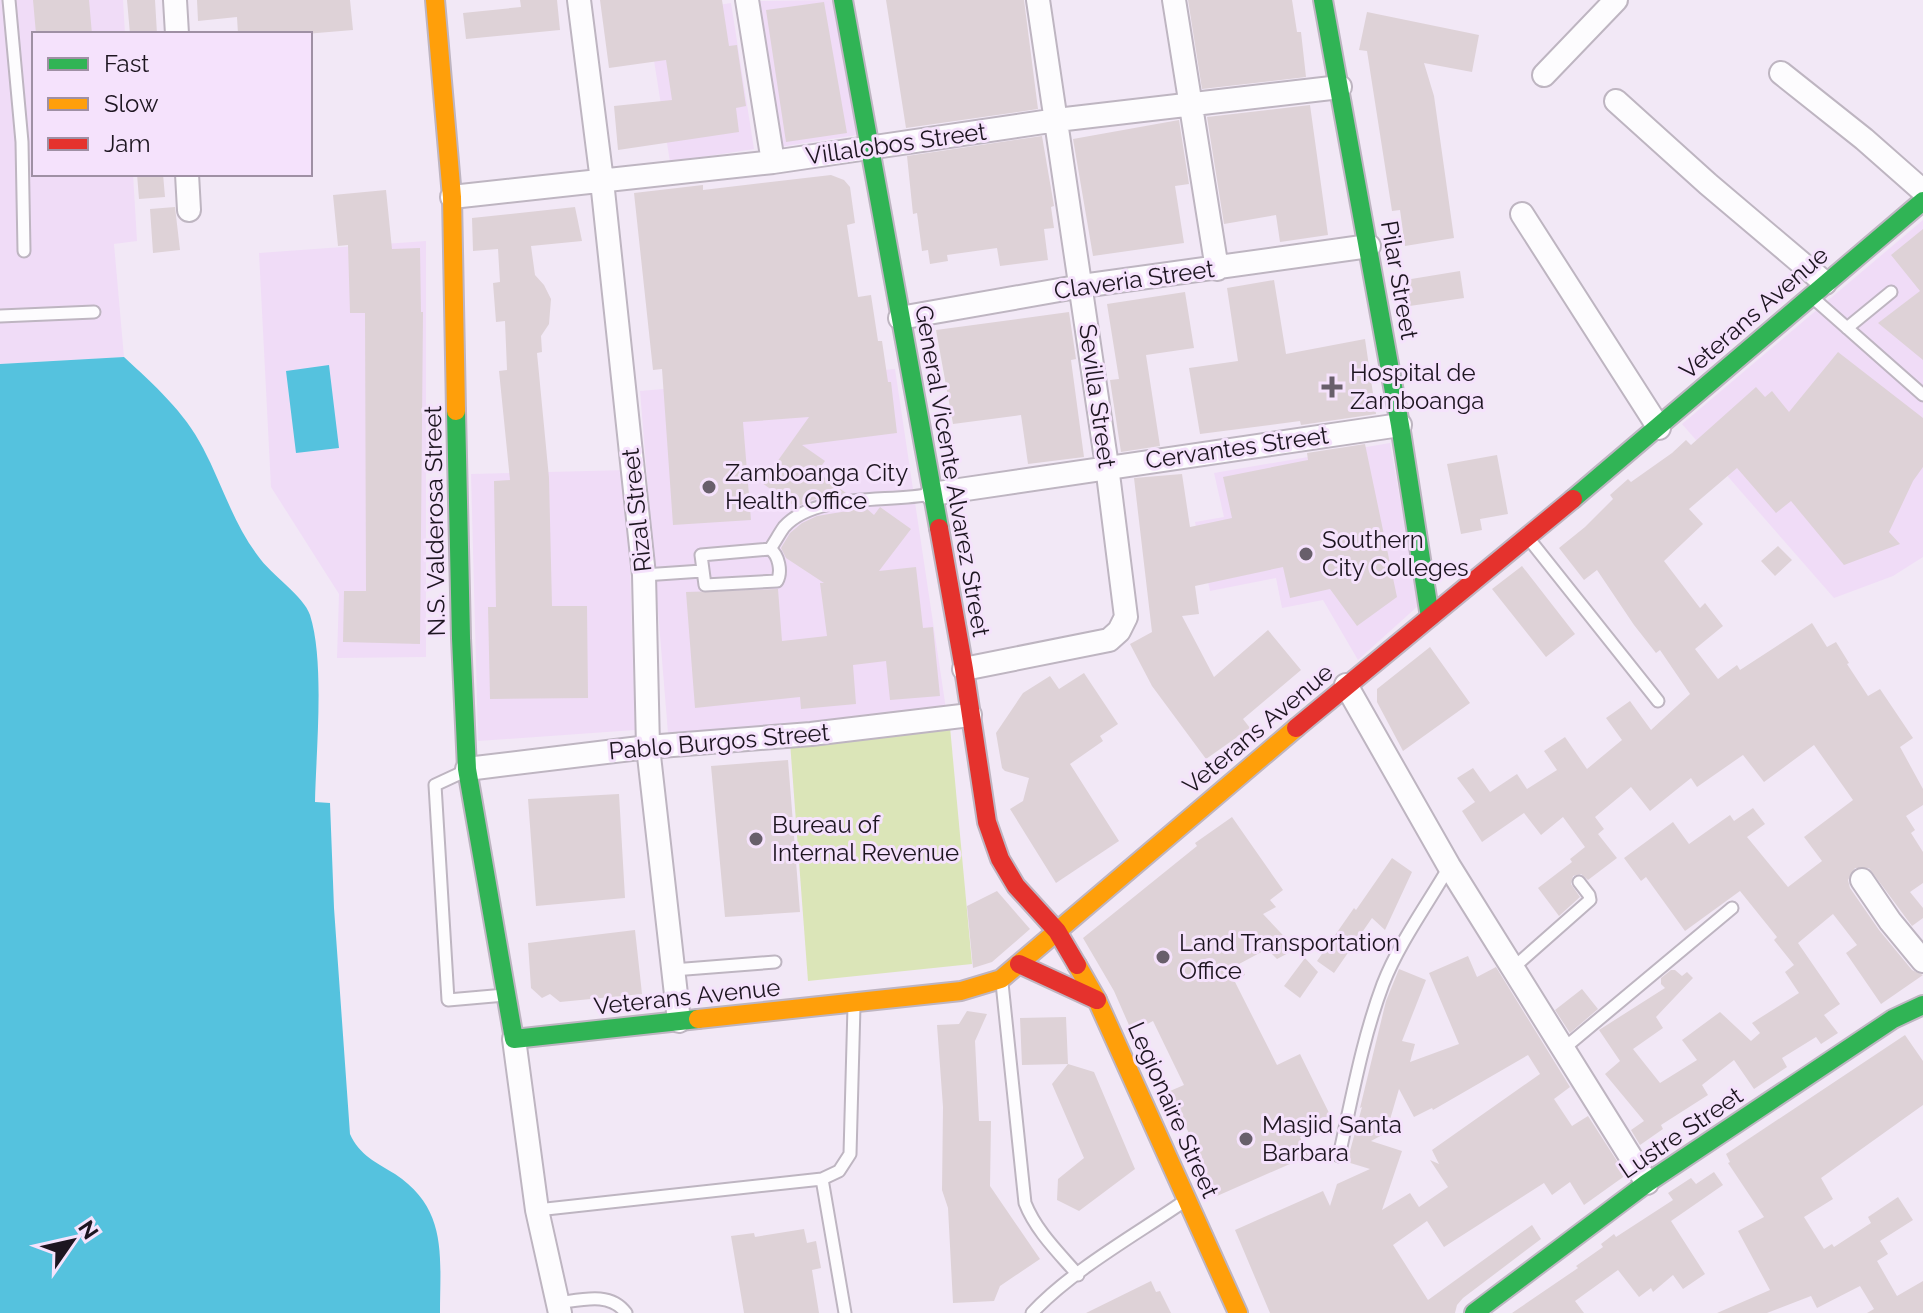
<svg xmlns="http://www.w3.org/2000/svg" width="1923" height="1313" font-family="Raleway,sans-serif">
<style>
.built{fill:#f0dcf7}
.green{fill:#dbe5b8}
.water{fill:#55c2de}
.building{fill:#ded2d7;fill-rule:evenodd}
.lines{fill:none;stroke-linecap:round;stroke-linejoin:round}
.lane-casing{stroke:#beb5c1;stroke-width:15}
.street-casing{stroke:#beb5c1;stroke-width:26}
.fast-casing{stroke:#beb5c1;stroke-width:22}
.slow-casing{stroke:#beb5c1;stroke-width:22}
.jam-casing{stroke:#beb5c1;stroke-width:22}
.lane{stroke:#fdfcfe;stroke-width:11}
.street{stroke:#fdfcfe;stroke-width:22}
.fast{stroke:#30b455;stroke-width:18}
.slow{stroke:#ff9f0a;stroke-width:18}
.jam{stroke:#e5322d;stroke-width:18}
.poi-dot{fill:#685f6b;stroke:#f5e2fc;stroke-width:3}
.labels{text-anchor:middle;stroke-width:6;stroke-linejoin:round;paint-order:stroke}
.street-label{font-size:24px;fill:#1d1520;stroke:#f5e2fc}
.poi-label{font-size:24px;fill:#1d1520;stroke:#f5e2fc;text-anchor:start}
</style>
<rect width="100%" height="100%" fill="#f2e8f6"/>
<!-- built -->
<path class="built" d="M0,0H123L125,34H34V174H133L137,241L114,244L124,357L0,364Z
M837,0L857,135L779,147L757,1Z
M731,3L754,149L670,162L647,16Z
M1923,220V557L1893,576L1834,598L1682,424Z
M426,241V657L337,658L339,594L271,487L259,253Z
M895,369L946,709L742,729L668,733L640,391Z
M1390,443L1419,605L1358,660L1323,600L1282,608L1276,578L1210,591L1195,522L1224,517L1214,473Z
M627,470L635,730L478,741L471,474Z"/>
<!-- green -->
<path class="green" d="M950,727L972,964L808,981L790,742Z"/>
<!-- water -->
<path class="water" d="M124,357C154,385 184,411 203,448C222,484 233,523 258,556C271,575 304,596 310,615C325,662 316,750 315,802L330,803L334,908L350,1134C359,1155 377,1163 395,1174C448,1209 440,1256 440,1313H0V364Z
M329,365L339,448L296,453L286,371Z"/>
<!-- building -->
<path class="building" d="M33,0H89L92,34H36Z
M127,0H155L157,34H130Z
M197,0H350L353,30L305,34H238L237,17L198,21Z
M520,0H557L560,30L466,39L463,13L521,7Z
M600,0H722L729,46L737,45L746,106L736,108L739,132L618,150L614,106L672,100L666,60L609,68Z
M886,0H1024L1038,109L906,128Z
M1188,0H1292L1297,32H1301L1306,77L1202,89Z
M824,2L847,133L786,142L766,10Z
M1367,12L1479,35L1472,72L1424,63L1434,96L1454,238L1405,246L1400,210L1392,211L1367,51L1359,50Z
M1310,105L1328,235L1280,242L1276,215L1224,224L1207,117Z
M1179,120L1189,184L1175,186L1184,243L1093,256L1073,139Z
M1042,136L1054,206L1051,207L1054,228L1044,229L1048,260L1000,266L997,248L947,255L948,261L930,264L928,250L922,251L917,213L913,214L907,156Z
M137,174H163L165,197L139,199Z
M831,175L844,180L850,187L855,223L847,225L858,297L871,295L878,341H882L888,382H891L897,433L802,445L825,461L817,472L846,493L812,500L796,507L762,483L809,417L743,422L751,520L673,525L662,369L653,370L634,193L703,185V190Z
M386,190L392,249L420,248L421,312H423L420,644L343,642L344,591H366L365,313H350L348,245L338,246L333,195Z
M175,207L180,250L153,253L150,209Z
M575,207L582,241L531,246L535,275L544,285L551,299L549,324L541,336L542,352L537,353L549,478L552,606H587L588,698L490,699L488,607H496L494,481L510,480L499,371L507,370L505,321L496,322L493,283L500,282L498,249L473,251L472,218Z
M1923,229V360L1878,323L1920,291L1891,255Z
M1460,271L1464,298L1403,307L1399,281Z
M1274,280L1286,354L1365,339L1376,414L1301,425L1300,421L1200,434L1189,368L1238,361L1227,288Z
M1185,292L1194,348L1146,355L1160,446L1121,452L1110,380L1119,379L1107,304Z
M1069,312L1076,359L1071,360L1084,457L1028,464L1021,415L953,424L936,330Z
M1838,352L1923,418V467L1913,481L1889,532L1900,544L1844,565L1791,501L1776,513L1737,468L1689,509L1703,524L1664,561L1700,608L1705,603L1723,626L1695,649L1718,679L1737,665L1740,670L1812,623L1827,647L1836,642L1849,663L1847,664L1868,696L1880,689L1913,738L1900,747L1923,789V805L1906,816L1915,830L1911,833L1923,852V883L1910,892L1923,908V918L1912,926L1869,868H1855L1848,880L1850,888L1879,930L1912,970L1923,975L1881,1004L1846,953L1857,945L1833,914L1798,943L1840,1004L1824,1015L1838,1033L1821,1044L1816,1037L1782,1058L1787,1067L1754,1089L1734,1060L1702,1085L1708,1095L1661,1125L1663,1129L1640,1145L1631,1130L1644,1121L1605,1074L1620,1061L1599,1030L1665,988L1661,984V978L1671,970H1675L1682,976L1687,972L1693,978L1656,1017L1663,1028L1633,1049L1660,1083L1697,1060L1682,1040L1720,1012L1751,1041L1760,1033L1752,1023L1799,993L1785,972L1794,965L1774,940L1777,937L1740,891L1685,931L1646,877L1641,881L1624,858L1673,822L1689,844L1730,815L1734,821L1753,808L1765,824L1747,837L1788,887L1822,861L1804,837L1853,800L1814,745L1764,782L1743,755L1697,787L1691,778L1650,811L1631,787L1595,817L1604,829L1598,834L1617,858L1588,880L1581,874L1573,876L1571,884L1580,897L1559,916L1538,888L1572,862L1570,859L1585,847L1563,817L1541,835L1524,813L1482,842L1462,811L1475,802L1457,778L1473,768L1490,792L1517,774L1527,789L1557,770L1544,751L1565,737L1587,769L1622,740L1606,718L1630,701L1651,730L1690,694L1660,650L1656,653L1634,625L1597,570L1584,580L1559,548L1585,527L1613,499L1610,495L1628,479L1631,482L1672,453L1686,440L1691,445L1756,387L1765,397L1772,391L1789,412Z
M1365,444L1397,597L1357,626L1330,589L1290,598L1283,567L1195,586L1199,614L1182,616L1214,677L1268,630L1301,670L1243,719L1250,728L1206,759L1152,686L1130,644L1152,632L1134,478L1182,474L1190,527L1232,518L1223,477L1308,460L1307,453Z
M1497,455L1508,514L1480,519L1482,530L1461,534L1447,464Z
M880,507L911,529L879,571L916,567L923,628L933,627L940,696L890,700L886,661L853,665L856,704L801,709L800,697L695,708L686,592L778,589L782,641L827,636L820,583H824L786,558L781,548L790,533L802,523L817,516L866,508L874,515Z
M1778,546L1792,560L1775,576L1761,561Z
M1522,566L1575,634L1546,657L1492,589Z
M1430,647L1470,703L1403,751L1377,702V689Z
M1084,673L1118,724L1100,736L1103,741L1070,764L1119,841L1056,883L1010,809L1023,801L1029,778L1005,771L1002,768L996,733L1023,693L1050,676L1059,689Z
M788,760L800,912L725,917L711,766Z
M619,794L625,898L536,906L528,799Z
M1232,817L1283,890L1270,900L1276,907L1263,914L1296,949L1277,959L1267,949L1239,964L1245,975L1234,980L1277,1065L1300,1054L1333,1121L1300,1137L1308,1156L1217,1196L1170,1091L1184,1085L1153,1021L1132,1032L1114,991L1083,938L1197,846L1195,843Z
M1392,858L1412,872L1385,930L1372,918L1334,973L1317,961L1354,908L1356,910Z
M997,891L1030,929L992,962L973,968L967,906Z
M635,930L642,994L560,1002L550,994L542,998L531,988L528,943Z
M1468,956L1477,977L1496,967L1570,1087L1554,1099L1572,1126L1588,1116L1626,1175L1584,1205L1570,1182L1552,1195L1544,1183L1444,1247L1427,1221L1393,1245L1428,1300L1532,1225L1541,1239L1463,1298L1457,1305L1455,1313H1270L1235,1230L1323,1191L1330,1206L1337,1184L1370,1169L1347,1162L1362,1107L1360,1108L1386,1001L1399,969L1426,980L1402,1041L1415,1044L1410,1062L1459,1044L1429,973ZM1528,1055L1540,1074L1432,1150L1439,1164L1430,1160L1448,1187L1419,1207L1410,1193L1382,1210L1402,1151L1371,1141L1386,1133L1399,1089L1414,1117L1432,1108L1433,1110Z
M1305,958L1318,972L1300,998L1284,986Z
M1582,989L1598,1009L1570,1033L1555,1010Z
M967,1011L987,1014L975,1041L979,1121H991L990,1186L1040,1259L1000,1286L994,1301L953,1303L948,1208L942,1190L943,1107L937,1025L959,1024Z
M1066,1017L1068,1064L1022,1065L1020,1018Z
M1905,1035L1923,1061V1105L1821,1178L1833,1199L1804,1217L1824,1249L1832,1244L1834,1247L1871,1223L1868,1217L1898,1197L1913,1220L1880,1241L1888,1254L1877,1261L1897,1296L1923,1281V1313H1867L1874,1309L1860,1286L1817,1308L1811,1296L1767,1313H1717L1770,1290L1738,1231L1764,1217L1728,1163L1730,1162L1726,1154Z
M1068,1064L1094,1072L1135,1169L1079,1211L1057,1200L1058,1179L1084,1158L1052,1084Z
M1714,1172L1723,1185L1671,1221L1705,1274L1683,1289L1673,1275L1653,1292L1651,1288L1639,1297L1618,1270L1575,1301L1584,1313H1512L1578,1268L1576,1266L1603,1247L1601,1244L1614,1234L1616,1237L1673,1200L1668,1193L1691,1178L1696,1184Z
M804,1229L807,1243L816,1241L821,1268L812,1270L819,1313H744L731,1236L754,1233L755,1237Z
M1151,1281L1156,1292L1160,1291L1171,1313H1086Z"/>
<g class="lines">
<defs>
<path id="lane" d="M9,0L22,142L24,251
M1812,297L1923,395
M0,316L94,312
M1847,328L1891,292
M1529,539L1658,701
M770,549C779,555 782,572 777,581L705,585L701,555Z
M770,549C775,542 779,534 784,527C815,492 890,503 931,494
M644,575L702,571
M463,772L435,785L448,1000L505,995
M1513,968L1590,900L1589,895L1579,882
M673,970L775,962
M1002,983L1025,1203C1036,1231 1059,1253 1078,1275
M1562,1050L1732,908
M1339,1156C1352,1098 1362,1040 1383,984C1399,943 1427,905 1449,867
M822,1179L839,1171L850,1154L854,1006
M537,1210L822,1179L845,1313
M557,1303C581,1300 610,1291 626,1313
M1032,1313C1072,1270 1137,1234 1186,1200"/>
<path id="street" d="M175,0L177,34
M579,0L602,181L644,575L648,747L679,1021
M747,0L773,162
M1174,0L1217,269
M1781,73L1864,139L1923,191
M1544,75L1616,0
M1616,101L1708,184L1825,283
M187,174L189,210
M452,197L773,162L1057,120L1340,87
M1522,214L1659,428
M900,318L1082,286L1369,246
M932,494L1400,425
M964,669L1109,640L1119,631L1126,617L1107,466L1038,0
M1346,685L1449,866L1647,1183
M467,769L648,747L811,734L970,715
M1862,880L1890,921L1923,961
M514,1039L537,1210L560,1313"/>
<path id="fast" d="M843,0L939,528
M1323,0L1400,425L1430,617
M456,411L461,638L467,769L514,1039L698,1019
M1573,499L1923,201
M1474,1313L1647,1183L1893,1019L1923,1005"/>
<path id="slow" d="M435,0L452,197L456,411
M1077,965L1097,1000L1238,1313
M698,1019L961,991L1001,979L1296,728"/>
<path id="jam" d="M939,528L964,669L987,822L1000,859L1016,886L1057,931L1077,965
M1296,728L1573,499
M1019,964L1097,1000"/>
</defs>
<!-- lane casing -->
<use href="#lane" class="lane-casing"/>
<!-- street casing -->
<use href="#street" class="street-casing"/>
<!-- fast casing -->
<use href="#fast" class="fast-casing"/>
<!-- slow casing -->
<use href="#slow" class="slow-casing"/>
<!-- jam casing -->
<use href="#jam" class="jam-casing"/>
<!-- lane -->
<use href="#lane" class="lane"/>
<!-- street -->
<use href="#street" class="street"/>
<!-- fast -->
<use href="#fast" class="fast"/>
<!-- slow -->
<use href="#slow" class="slow"/>
<!-- jam -->
<use href="#jam" class="jam"/>
</g>
<!-- markers -->
<g class="poi-dot">
<path d="M1328 375h8v8h8v8h-8v8h-8v-8h-8v-8h8z"/>
<circle cx="709" cy="487" r="8"/>
<circle cx="1306" cy="554" r="8"/>
<circle cx="756" cy="839" r="8"/>
<circle cx="1163" cy="957" r="8"/>
<circle cx="1246" cy="1139" r="8"/>
</g>
<g class="labels">
<!-- street labels -->
<g class="street-label">
<text transform="translate(896 144) rotate(-8)" y="8">Villalobos Street</text>
<text transform="translate(1134 280) rotate(-8)" y="8">Claveria Street</text>
<text transform="translate(1399 280) rotate(80)" y="8">Pilar Street</text>
<text transform="translate(1754 313) rotate(-41)" y="8">Veterans Avenue</text>
<text transform="translate(1097 396) rotate(82)" y="8">Sevilla Street</text>
<text transform="translate(1237 448) rotate(-8)" y="8">Cervantes Street</text>
<text transform="translate(952 471) rotate(80)" y="8">General Vicente Alvarez Street</text>
<text transform="translate(637 510) rotate(-96)" y="8">Rizal Street</text>
<text transform="translate(435 521) rotate(-91)" y="8">N.S. Valderosa Street</text>
<text transform="translate(1258 729) rotate(-40)" y="8">Veterans Avenue</text>
<text transform="translate(719 742) rotate(-5)" y="8">Pablo Burgos Street</text>
<text transform="translate(687 997) rotate(-6)" y="8">Veterans Avenue</text>
<text transform="translate(1173 1110) rotate(66)" y="8">Legionaire Street</text>
<text transform="translate(1681 1133) rotate(-34)" y="8">Lustre Street</text>
</g>
<!-- poi labels -->
<g class="poi-label">
<text x="1350" y="381">Hospital de<tspan x="1350" dy="28">Zamboanga</tspan></text>
<text x="725" y="481">Zamboanga City<tspan x="725" dy="28">Health Office</tspan></text>
<text x="1322" y="548">Southern<tspan x="1322" dy="28">City Colleges</tspan></text>
<text x="772" y="833">Bureau of<tspan x="772" dy="28">Internal Revenue</tspan></text>
<text x="1179" y="951">Land Transportation<tspan x="1179" dy="28">Office</tspan></text>
<text x="1262" y="1133">Masjid Santa<tspan x="1262" dy="28">Barbara</tspan></text>
</g>
</g>
<!-- legend -->
<rect x="32" y="32" width="280" height="144" fill="#f5e2fc" stroke="#9f90a4" stroke-width="2"/>
<rect x="48" y="58" width="40" height="12" fill="#30b455" stroke="#9f90a4" stroke-width="2"/>
<text x="104" y="72" font-size="24" fill="#1d1520">Fast</text>
<rect x="48" y="98" width="40" height="12" fill="#ff9f0a" stroke="#9f90a4" stroke-width="2"/>
<text x="104" y="112" font-size="24" fill="#1d1520">Slow</text>
<rect x="48" y="138" width="40" height="12" fill="#e5322d" stroke="#9f90a4" stroke-width="2"/>
<text x="104" y="152" font-size="24" fill="#1d1520">Jam</text>
<!-- north arrow -->
<g transform="translate(72 1241) rotate(56)" stroke="#f5e2fc" stroke-width="6" paint-order="stroke">
<path d="M0-6L14 30L0 20L-14 30Z" fill="#1d1520"/>
<text y="-12" font-size="22" font-weight="bold" text-anchor="middle" fill="#1d1520">N</text>
</g>
</svg>
